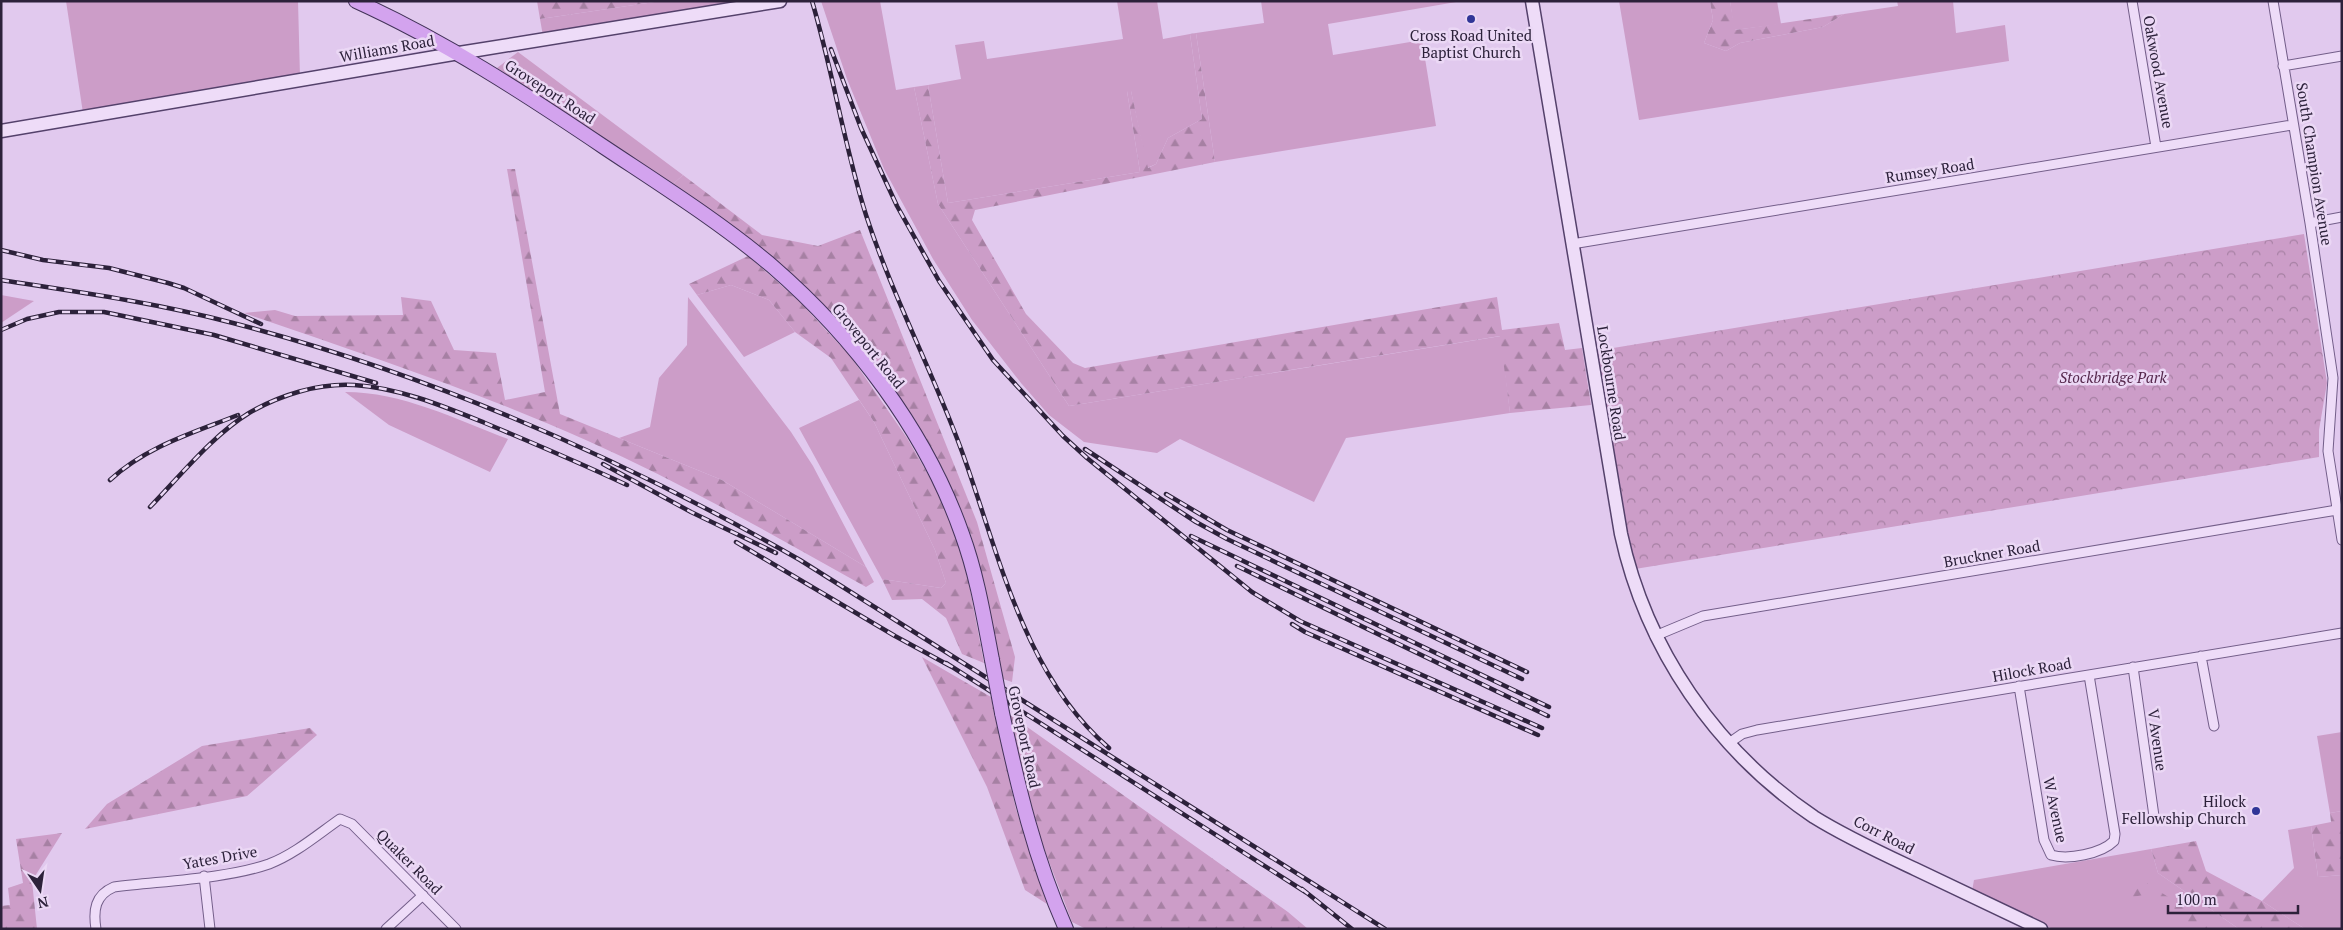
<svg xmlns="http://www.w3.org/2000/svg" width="2343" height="930" font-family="'PT Serif',serif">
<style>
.grass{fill:#cc9dc8}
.forest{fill:url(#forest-firs)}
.park{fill:url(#park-crowns)}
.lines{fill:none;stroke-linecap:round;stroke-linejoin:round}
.street-casing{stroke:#735e89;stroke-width:11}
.secondary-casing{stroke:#54416b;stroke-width:15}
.primary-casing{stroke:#423258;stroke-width:16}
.street{stroke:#eedcf8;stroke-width:9}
.secondary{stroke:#eedcf8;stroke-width:12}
.primary{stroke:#d3a3ee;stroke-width:14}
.rail-casing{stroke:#2c213a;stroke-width:4.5}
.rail{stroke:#ebd8f5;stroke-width:2.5;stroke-dasharray:8;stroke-linecap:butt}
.primary-bridge-casing{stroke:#423258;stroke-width:16;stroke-linecap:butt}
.primary-bridge{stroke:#d3a3ee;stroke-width:14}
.poi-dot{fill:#303597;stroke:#ebd8f5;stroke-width:2}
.labels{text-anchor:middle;stroke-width:5;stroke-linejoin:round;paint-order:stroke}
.poi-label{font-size:15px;fill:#2c213a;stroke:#ebd8f5}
.street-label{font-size:15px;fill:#2c213a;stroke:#ebd8f5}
.park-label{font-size:15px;font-style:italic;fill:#56284d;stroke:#ebd8f5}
</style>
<defs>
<pattern id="forest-firs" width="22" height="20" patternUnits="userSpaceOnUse" patternTransform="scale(1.25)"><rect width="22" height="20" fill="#cc9dc8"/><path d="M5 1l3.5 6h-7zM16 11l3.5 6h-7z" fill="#a680a3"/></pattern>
<pattern id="park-crowns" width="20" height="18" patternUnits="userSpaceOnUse" patternTransform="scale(1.25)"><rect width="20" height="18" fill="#cc9dc8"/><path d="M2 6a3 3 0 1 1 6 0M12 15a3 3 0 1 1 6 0" fill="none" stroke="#a680a3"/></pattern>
</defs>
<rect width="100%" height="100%" fill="#e1c9ee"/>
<!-- grass -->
<path class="grass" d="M66,1H298L300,77L83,113Z
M661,1H750L543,36L540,19Z
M821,1H880L896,90L914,87L938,204L1069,406L1501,336L1510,413L1346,438L1314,502L1180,439L1157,453L1084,442L1049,415L1021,383L972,320L933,259L884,169L847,79Z
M1117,1H1157L1163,39L1190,34L1202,119L1168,138L1156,164L1147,168L1131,91H1127L1140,172L948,203L928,85L961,79L955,45L984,41L987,59L1123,39Z
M1261,1H1462L1328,24L1333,55L1422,40L1436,126L1215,162L1196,33L1264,23Z
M1619,1H1710L1713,20L1704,43L1726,51L1740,43L1823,27L1844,14L1898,6L1897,1H1953L1956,33L2005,25L2009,61L1639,120Z
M1730,1H1777L1781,24L1734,30Z
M518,52L683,175L673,184L497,68Z
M731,285L769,300L795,332L744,357L697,295Z
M1,295L34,301L1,323Z
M688,297L791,432L813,466L866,567L722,480L619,438L650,427L659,378L687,345Z
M345,392C402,392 455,419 508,439L490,472L389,425Z
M859,400L874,422L935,550L946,583L941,588L882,579L799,428Z
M2342,732V811L2330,813L2317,736Z
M2311,826L2318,877L2342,875V929H2305L2262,901L2294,868L2288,830Z
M2151,849L2158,873L2239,929H2053L1972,891L1974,880Z"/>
<!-- forest -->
<path class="forest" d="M537,1H661L540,19Z
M1710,1H1730L1735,30L1844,14L1823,27L1740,43L1726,51L1704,43L1713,20Z
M1196,33L1215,162L975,210L972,220L1026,314L1073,363L1085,368L1497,297L1502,330L1559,323L1565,350L1582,348L1591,405L1510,413L1500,336L1069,406L938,204L914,87L928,85L948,203L1140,172L1127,91H1131L1148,168L1156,164L1168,138L1202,119L1190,34Z
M507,169H515L560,414L722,480L866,567L874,582L866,587C775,536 684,484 588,441C477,391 360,353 244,313L275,310L295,316L403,315L401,297L431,301L454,350L496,353L505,400L545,392Z
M683,175L762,235L818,246L860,230L977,522L1015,657L1012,682L1003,679L985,588L971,535L944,471L918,426L867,356L761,248L673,184Z
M748,256L798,300L851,357L907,438L933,483L957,538L969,584L984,663L962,654L946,618L922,599L892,600L882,579L941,588L946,583L935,550L874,422L831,358L795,332L769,300L731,285L697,295L689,284Z
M922,657L991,697L1016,809L1047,904L1025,890L987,787Z
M1009,714L1288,912L1308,929H1086L1072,922L1043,846L1024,779Z
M310,728L317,735L247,796L85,829L107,804L202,746Z
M2342,811V875L2318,877L2311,826L2331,822L2330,813Z
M62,833L32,881L37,929H1V906L10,905L8,888L23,883L16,839Z
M2196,841L2206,871L2262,901L2305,929H2239L2158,873L2151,849Z
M2134,882H2145L2218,929H2193L2160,903L2143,895L2128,898Z"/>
<!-- park -->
<path class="park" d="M2304,234L2327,383L2319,430V457L1635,569L1628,546L1595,351Z"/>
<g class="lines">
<defs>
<path id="street" d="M2132,1L2156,147
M2273,1L2310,223L2333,378L2328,451L2342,540
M2283,66L2342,56
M2310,223L2342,217
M1572,244L2292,125
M1655,636L1703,616L2337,510
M2201,656L2214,726
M2133,667L2154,816
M2019,686L2044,840L2051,855C2068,860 2101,854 2114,841L2115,834L2089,675
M1729,743L1742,734L1757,730L2342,633
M204,876L210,929
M96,929C93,910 95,895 114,887C160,881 226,879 269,864C295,854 317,835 340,819L352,824L456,929
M386,929L423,895"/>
<path id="secondary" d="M1532,1L1621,534C1646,649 1716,751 1814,817C1846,837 1881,853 1915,869C1957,889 1999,909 2041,929
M1,131L459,53L780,1"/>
<path id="primary" d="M356,1C444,41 524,93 604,147C661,185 720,222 772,266C854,337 926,431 962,534C977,575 984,618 992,660
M1002,713C1018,787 1035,859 1066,929"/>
</defs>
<!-- street casing -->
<use href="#street" class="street-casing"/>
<!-- secondary casing -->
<use href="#secondary" class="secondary-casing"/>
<!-- primary casing -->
<use href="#primary" class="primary-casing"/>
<!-- street -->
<use href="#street" class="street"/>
<!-- secondary -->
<use href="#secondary" class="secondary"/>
<!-- primary -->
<use href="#primary" class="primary"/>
<defs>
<path id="rail" d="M812,1C833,72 844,145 866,215C892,295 932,370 961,449C999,552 1022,673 1109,748
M831,49L861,128L897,206L939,281L993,360L1063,436L1087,458L1252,592L1300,621L1542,728
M1,250L43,260L109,268L168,283L184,288L261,324
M1,280C79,292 157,303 233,323C432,375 622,458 800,560L1385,929
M1,330L27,319L59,312H104L214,335L376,383
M1085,449L1196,522L1227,539L1522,679
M603,464L691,512L776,553
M110,480C147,446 193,433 238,415
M1166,494L1227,530L1527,672
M150,507C180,476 213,435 249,413C280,395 318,383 354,385C400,388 443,406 485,423C533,443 580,463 627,485
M1191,536L1549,707
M736,542L895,636L952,667
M1237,566L1548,716
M1292,624L1305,632L1538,735
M946,663L1307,893
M1302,889L1352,929"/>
</defs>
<!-- rail casing -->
<use href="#rail" class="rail-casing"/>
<!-- rail -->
<use href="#rail" class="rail"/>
<defs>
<path id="primary-bridge" d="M992,660L1002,713"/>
</defs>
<!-- primary-bridge casing -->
<use href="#primary-bridge" class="primary-bridge-casing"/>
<!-- primary-bridge -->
<use href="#primary-bridge" class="primary-bridge"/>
</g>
<!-- markers -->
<g class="poi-dot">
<circle cx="1471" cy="19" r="5"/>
<circle cx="2256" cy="811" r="5"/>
</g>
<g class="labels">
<!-- poi labels -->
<g class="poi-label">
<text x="1471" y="41">Cross Road United<tspan x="1471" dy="17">Baptist Church</tspan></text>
<text x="2246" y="807" text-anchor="end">Hilock<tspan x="2246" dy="17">Fellowship Church</tspan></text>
</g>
<!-- street labels -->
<g class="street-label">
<text transform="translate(387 49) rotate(-10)" y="5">Williams Road</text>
<text transform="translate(2158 72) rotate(80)" y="5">Oakwood Avenue</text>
<text transform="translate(550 92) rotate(33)" y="5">Groveport Road</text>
<text transform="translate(2314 164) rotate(81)" y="5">South Champion Avenue</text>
<text transform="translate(1930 171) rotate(-9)" y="5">Rumsey Road</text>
<text transform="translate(868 346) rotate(51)" y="5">Groveport Road</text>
<text transform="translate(1611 383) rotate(81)" y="5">Lockbourne Road</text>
<text transform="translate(1992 554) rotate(-10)" y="5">Bruckner Road</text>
<text transform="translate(2032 670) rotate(-10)" y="5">Hilock Road</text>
<text transform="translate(1024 737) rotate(78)" y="5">Groveport Road</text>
<text transform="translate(2157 740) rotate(82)" y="5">V Avenue</text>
<text transform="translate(2055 810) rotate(78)" y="5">W Avenue</text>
<text transform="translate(1884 835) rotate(27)" y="5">Corr Road</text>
<text transform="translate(220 858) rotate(-10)" y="5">Yates Drive</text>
<text transform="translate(409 862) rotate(45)" y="5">Quaker Road</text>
</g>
<!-- park labels -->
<g class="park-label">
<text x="2113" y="383">Stockbridge Park</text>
</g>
</g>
<!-- border -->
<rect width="2343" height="930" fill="none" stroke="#2c213a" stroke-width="5"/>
<!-- north arrow -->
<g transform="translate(40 890) rotate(167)" stroke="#ebd8f5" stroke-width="4" paint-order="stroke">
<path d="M0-4L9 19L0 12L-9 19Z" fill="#2c213a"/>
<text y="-8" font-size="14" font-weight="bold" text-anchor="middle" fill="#2c213a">N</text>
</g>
<!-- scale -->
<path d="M2168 905v8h130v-8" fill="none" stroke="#2c213a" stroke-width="2.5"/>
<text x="2176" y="905" font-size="15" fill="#2c213a" stroke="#ebd8f5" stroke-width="4" paint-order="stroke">100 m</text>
</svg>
